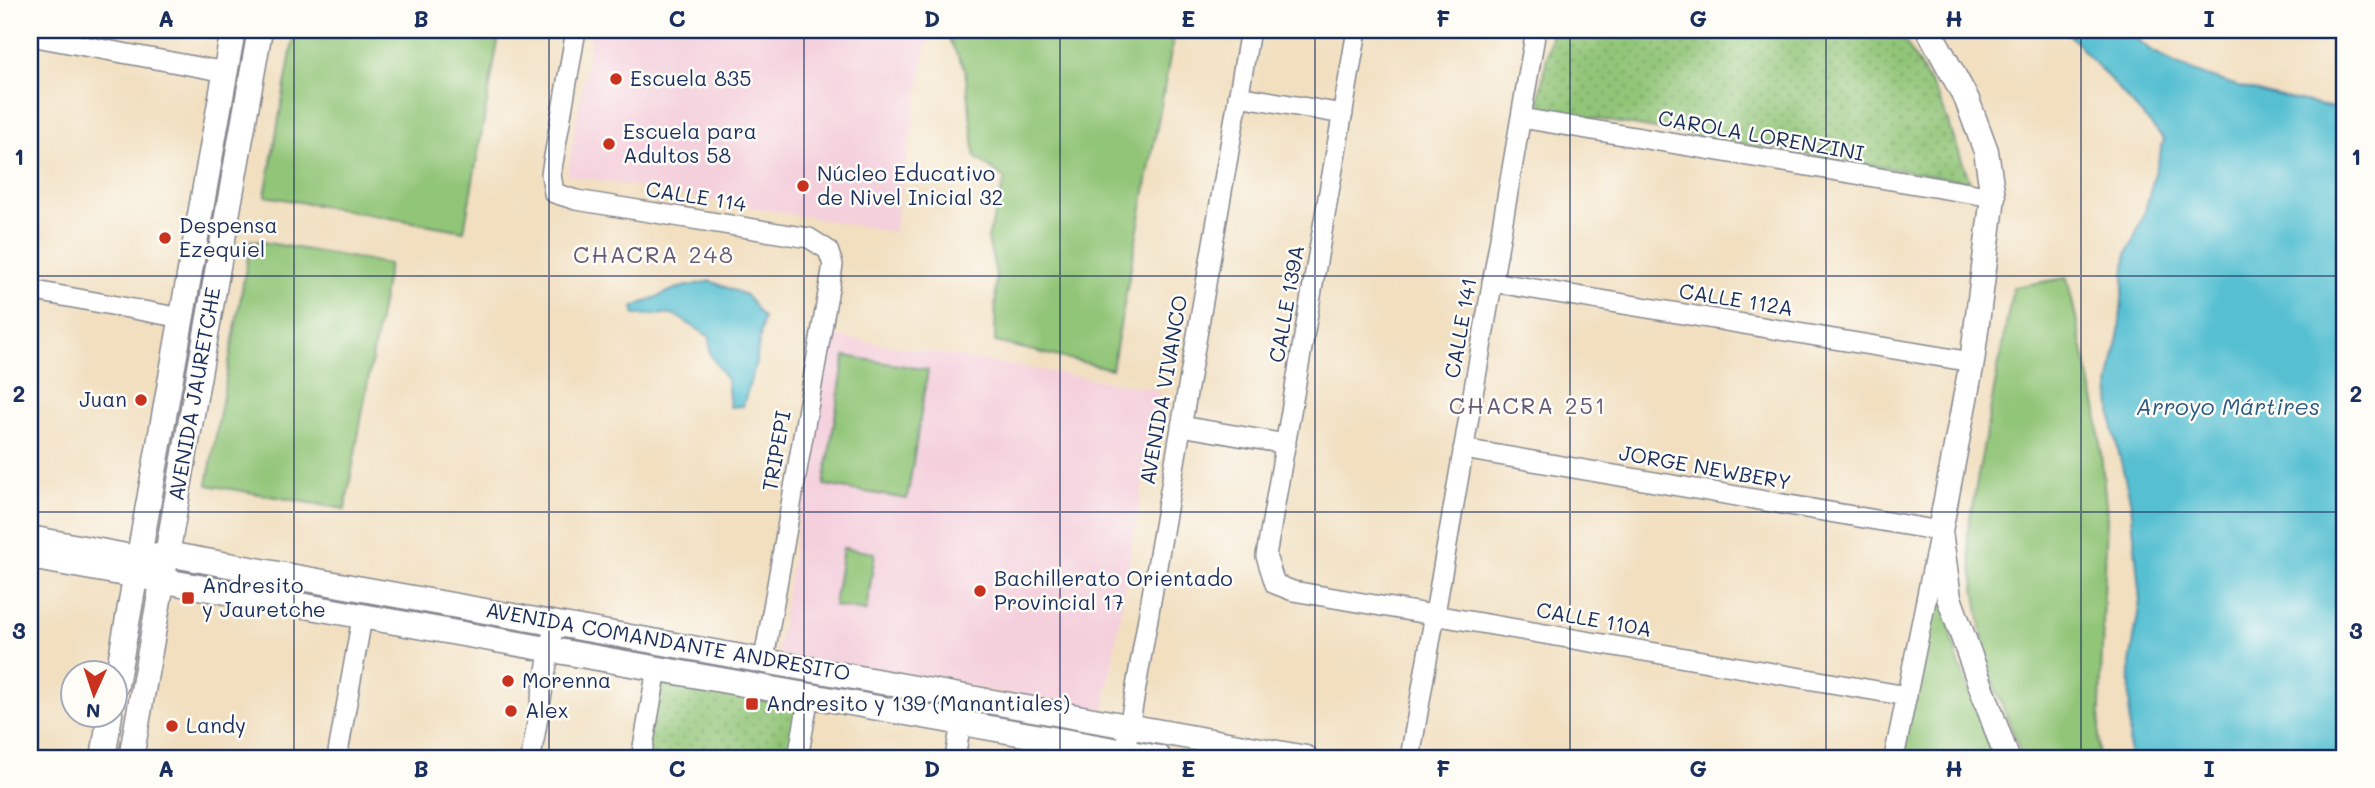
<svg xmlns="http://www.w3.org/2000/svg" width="2375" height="788" font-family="Mali,sans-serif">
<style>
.built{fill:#f4cfdc}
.grass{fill:#91c577;stroke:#567a6a;stroke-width:2}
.park{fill:url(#park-dots);stroke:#567a6a;stroke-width:2}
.water{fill:#56c0d2;stroke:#387898;stroke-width:2}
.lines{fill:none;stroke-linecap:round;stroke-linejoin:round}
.minor-casing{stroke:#86878f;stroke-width:22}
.major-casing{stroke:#86878f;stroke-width:27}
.minor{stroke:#fff;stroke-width:19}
.major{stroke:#fff;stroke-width:24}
.grid{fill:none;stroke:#1b2f5e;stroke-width:2;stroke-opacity:0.55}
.poi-dot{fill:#c8321e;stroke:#fdfcf7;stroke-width:2.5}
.labels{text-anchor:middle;stroke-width:5;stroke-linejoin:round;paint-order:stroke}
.poi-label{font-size:21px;fill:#1b2f5e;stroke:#fdfcf7;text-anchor:start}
.street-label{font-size:21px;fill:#1b2f5e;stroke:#fdfcf7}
.neighbourhood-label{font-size:23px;letter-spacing:2px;fill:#655b77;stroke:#fdfcf7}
.water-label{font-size:23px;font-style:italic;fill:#2d5a81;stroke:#fdfcf7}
.neatline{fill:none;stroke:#1b2f5e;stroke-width:2.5}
.grid-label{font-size:23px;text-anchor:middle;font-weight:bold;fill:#1b2f5e}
</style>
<defs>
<pattern id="park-dots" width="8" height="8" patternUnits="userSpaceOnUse" patternTransform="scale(1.75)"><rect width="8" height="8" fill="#91c577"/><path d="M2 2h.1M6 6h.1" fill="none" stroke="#76a065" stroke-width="1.8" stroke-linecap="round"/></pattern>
</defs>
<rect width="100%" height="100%" fill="#fdfcf7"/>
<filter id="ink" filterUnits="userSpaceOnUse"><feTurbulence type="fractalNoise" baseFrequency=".0143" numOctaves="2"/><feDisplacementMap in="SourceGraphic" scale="14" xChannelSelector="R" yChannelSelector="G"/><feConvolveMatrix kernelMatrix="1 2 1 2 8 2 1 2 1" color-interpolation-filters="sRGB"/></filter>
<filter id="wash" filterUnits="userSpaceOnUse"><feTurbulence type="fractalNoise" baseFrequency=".00686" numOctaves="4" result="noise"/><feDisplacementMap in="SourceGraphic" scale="28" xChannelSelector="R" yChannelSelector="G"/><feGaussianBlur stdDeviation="1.57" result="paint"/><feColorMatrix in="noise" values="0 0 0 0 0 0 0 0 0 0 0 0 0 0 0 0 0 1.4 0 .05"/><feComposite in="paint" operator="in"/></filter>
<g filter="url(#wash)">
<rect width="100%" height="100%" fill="#f1dfc0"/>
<!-- built -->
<path class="built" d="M592,30H929L894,232L567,175Z
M828,335L1159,390L1104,709L777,654Z"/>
<!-- grass -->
<path class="grass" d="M295,30H500L464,231L265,196Z
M944,30H1175L1112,369L995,342L996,275L988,238L1005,179L975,157L965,69Z
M251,240L389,264L345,509L207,485Z
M2067,278L2097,412L2107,515L2098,758H2023L1987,666L1967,535L2013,287Z
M845,356L928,370L907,499L824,485Z
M843,548L875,553L866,611L834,606Z
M174,564L541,633L539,637L176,571Z
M1938,570L1956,655L1994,758H1901Z
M569,638L1079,728V731L569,641Z"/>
<!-- park -->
<path class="park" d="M1552,30H1898L1939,98L1970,182L1537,109Z
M658,676L802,703L793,758H645Z"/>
<!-- water -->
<path class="water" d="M2065,30H2128C2165,76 2287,99 2345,110V758H2129L2130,664L2140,601L2131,503L2113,429L2109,386L2119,331L2126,257L2145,211L2164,139Z
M710,281L746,295L763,318L756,362L743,406L730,407L727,380L710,354V337L673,314L635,315L633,307L675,289Z"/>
</g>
<g filter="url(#ink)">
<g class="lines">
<defs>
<path id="minor" d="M576,30L551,174L554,193L576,200L809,238L828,250L833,265L764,659
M1357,30L1266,556L1275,584L1293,591L1907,696
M30,36L226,72
M1238,96L1343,114
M1521,118L1993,197
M1492,282L1972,362
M30,290L182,318
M1181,426L1286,444
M1463,449L1940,531L1894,758
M1127,739L1250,30
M337,758L362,618
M531,758L552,635
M641,758L657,669
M798,758L809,696
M955,758L961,723
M1410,758L1536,30"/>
<path id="major" d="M1929,30L1967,100L1986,151L1993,197L1972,362L1940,531L1949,598L2007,758
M30,538L137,558L167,554L1306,758
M30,557L1159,758
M116,685L233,30
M103,758L110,714
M131,758L260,30"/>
</defs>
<!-- minor casing -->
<use href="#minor" class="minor-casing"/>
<!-- major casing -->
<use href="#major" class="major-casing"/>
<!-- minor -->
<use href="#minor" class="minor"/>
<!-- major -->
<use href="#major" class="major"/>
</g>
</g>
<!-- grid -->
<path class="grid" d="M294,30V758M549,30V758M804,30V758M1060,30V758M1315,30V758M1570,30V758M1826,30V758M2081,30V758M30,276H2345M30,512H2345"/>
<!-- markers -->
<g class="poi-dot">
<circle cx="616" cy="79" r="7"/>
<circle cx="609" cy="144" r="7"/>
<circle cx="803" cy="186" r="7"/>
<circle cx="165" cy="238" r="7"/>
<circle cx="141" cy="400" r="7"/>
<circle cx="980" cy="591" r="7"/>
<rect x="181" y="591" width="14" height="14" rx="3.5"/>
<circle cx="508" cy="681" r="7"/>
<rect x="745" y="697" width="14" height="14" rx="3.5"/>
<circle cx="511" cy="711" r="7"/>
<circle cx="172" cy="726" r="7"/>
</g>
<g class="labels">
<!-- poi labels -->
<g class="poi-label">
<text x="630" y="86">Escuela 835</text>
<text x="623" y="139">Escuela para<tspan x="623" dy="24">Adultos 58</tspan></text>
<text x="817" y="181">Núcleo Educativo<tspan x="817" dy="24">de Nivel Inicial 32</tspan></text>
<text x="179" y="233">Despensa<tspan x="179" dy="24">Ezequiel</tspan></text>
<text x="127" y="407" text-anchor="end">Juan</text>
<text x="994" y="586">Bachillerato Orientado<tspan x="994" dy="24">Provincial 17</tspan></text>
<text x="202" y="593">Andresito<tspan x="202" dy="24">y Jauretche</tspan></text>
<text x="522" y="688">Morenna</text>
<text x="766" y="711">Andresito y 139 (Manantiales)</text>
<text x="525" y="718">Alex</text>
<text x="186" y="733">Landy</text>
</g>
<!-- street labels -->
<g class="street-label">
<text transform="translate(1761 136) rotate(10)" y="7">CAROLA LORENZINI</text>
<text transform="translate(696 197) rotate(9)" y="7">CALLE 114</text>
<text transform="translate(1736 300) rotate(9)" y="7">CALLE 112A</text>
<text transform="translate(1287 304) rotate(-80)" y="7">CALLE 139A</text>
<text transform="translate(1461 328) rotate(-80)" y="7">CALLE 141</text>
<text transform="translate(1164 390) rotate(-80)" y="7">AVENIDA VIVANCO</text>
<text transform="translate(195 394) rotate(-80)" y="7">AVENIDA JAURETCHE</text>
<text transform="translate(777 451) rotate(-80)" y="7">TRIPEPI</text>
<text transform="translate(1705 468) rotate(10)" y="7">JORGE NEWBERY</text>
<text transform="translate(1594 620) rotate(10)" y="7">CALLE 110A</text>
<text transform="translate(668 642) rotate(10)" y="7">AVENIDA COMANDANTE ANDRESITO</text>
</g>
<!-- neighbourhood labels -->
<g class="neighbourhood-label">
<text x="654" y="263">CHACRA 248</text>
<text x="1528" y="414">CHACRA 251</text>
</g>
<!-- water labels -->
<g class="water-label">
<text x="2228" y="415">Arroyo Mártires</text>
</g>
</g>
<!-- margin -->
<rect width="2375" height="788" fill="none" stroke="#fdfcf7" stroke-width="77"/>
<!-- north arrow -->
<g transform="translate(94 694) rotate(183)"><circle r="33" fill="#fdfcf7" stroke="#a3aaba" stroke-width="2"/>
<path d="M0-5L12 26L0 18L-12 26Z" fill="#c8321e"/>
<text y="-10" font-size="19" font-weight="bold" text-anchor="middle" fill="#1b2f5e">N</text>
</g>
<rect x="38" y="38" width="2298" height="712" class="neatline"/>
<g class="grid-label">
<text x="166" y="27">A</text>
<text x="421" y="27">B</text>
<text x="677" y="27">C</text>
<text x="932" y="27">D</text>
<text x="1188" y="27">E</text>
<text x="1443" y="27">F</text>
<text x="1698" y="27">G</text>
<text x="1954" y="27">H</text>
<text x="2209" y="27">I</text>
<text x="19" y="165">1</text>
<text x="2356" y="165">1</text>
<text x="19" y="402">2</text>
<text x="2356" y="402">2</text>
<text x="19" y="639">3</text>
<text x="2356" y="639">3</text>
<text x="166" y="777">A</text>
<text x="421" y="777">B</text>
<text x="677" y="777">C</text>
<text x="932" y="777">D</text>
<text x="1188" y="777">E</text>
<text x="1443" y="777">F</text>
<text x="1698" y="777">G</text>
<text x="1954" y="777">H</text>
<text x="2209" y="777">I</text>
</g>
</svg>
